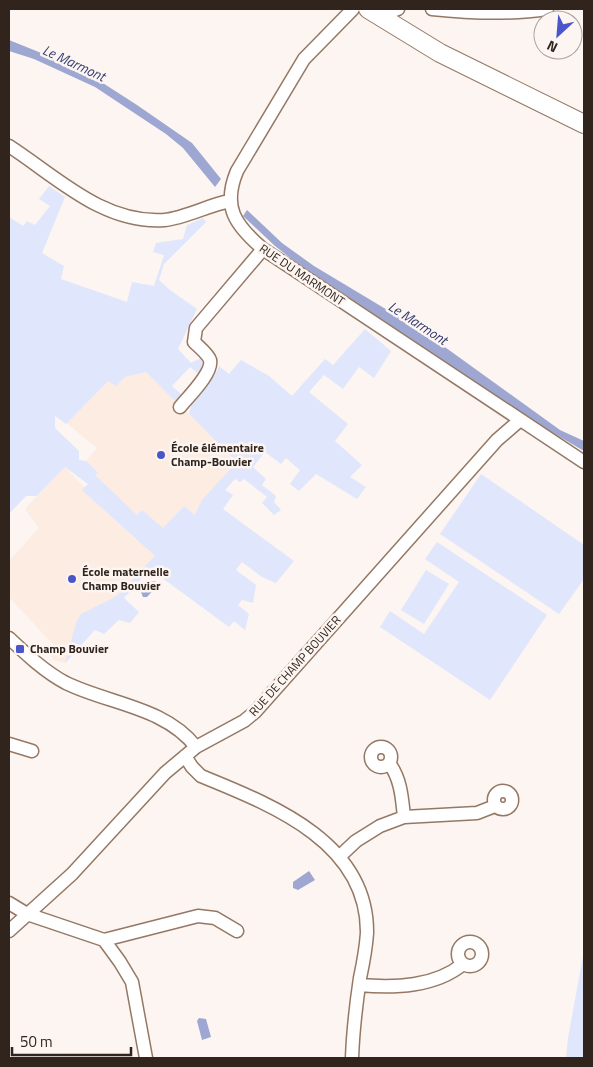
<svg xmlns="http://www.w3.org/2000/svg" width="593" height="1067" font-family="'Titillium Web',sans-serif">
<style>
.built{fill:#fcece1}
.green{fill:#e0e6fb}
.water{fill:#9da7d2}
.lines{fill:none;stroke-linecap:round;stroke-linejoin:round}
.minor-casing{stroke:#957864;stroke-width:15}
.secondary-casing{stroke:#957864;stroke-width:20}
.minor{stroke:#fff;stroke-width:12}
.secondary{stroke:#fff;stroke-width:18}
.poi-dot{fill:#4b55ca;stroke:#fcf5f1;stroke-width:2}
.labels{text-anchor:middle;stroke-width:5;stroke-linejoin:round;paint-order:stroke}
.street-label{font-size:12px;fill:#30241c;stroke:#fcf5f1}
.poi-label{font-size:12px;font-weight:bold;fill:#30241c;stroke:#fcf5f1;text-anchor:start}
.water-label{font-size:14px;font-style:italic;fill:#323a70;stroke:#fcf5f1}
</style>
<rect width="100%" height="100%" fill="#fcf5f1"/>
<!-- built -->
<path class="built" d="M146,372L242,466L195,515L184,506L163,529L142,510L137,516L95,475L98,471L86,461L97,448L62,419L91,384Z
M65,467L119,524L155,556L65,663L54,660L48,653L53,644L9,597V561L39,528L25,509Z"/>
<!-- green -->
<path class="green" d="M49,186L65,197L42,253L64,266L61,279L127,302L132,282L154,286L164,255L153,252L156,243L183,239L187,225L203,218L206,222L164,264L159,280L170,290L197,309L178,349L191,363L201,358L203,364L199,374L190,367L172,386L182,395L176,402L146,372L125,377L116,386L108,381L66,424L55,416V428L79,451V460L86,461L98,472L95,475L137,515L142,510L163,528L184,506L195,515L202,500L237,462L189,414C192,395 212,386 219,366L229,374L241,360L269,376L292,396L325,359L333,365L365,329L391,351L374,378L359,367L343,389L324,375L309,392L348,424L335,441L362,465L350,477L366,487L357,499L316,474L299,491L290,484L300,470L286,458L281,464L265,452L253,467L266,479L262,485L276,496L274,502L281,510L274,515L262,503L267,497L244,479L240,482L235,479L225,490L233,495L223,509L294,561L276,583L262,577L242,562L236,570L256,585L253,603L242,600L238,605L249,614L245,630L234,621L229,627L150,569L124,598L139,612L130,623L119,620L104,634L95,630L65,663L76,623L81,614L117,596L155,556L82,490L88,484L65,467L37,496H26L10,513L9,509V217L23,226L27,221L35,225L50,206L39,199Z
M481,474L584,545V579L559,614L440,534Z
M437,542L547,615L490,700L380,627L390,611L424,634L459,582L425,559Z
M426,570L449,584L424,624L401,610Z
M584,951V1058H566L568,1038Z"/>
<!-- water -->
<path class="water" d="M9,40L81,69L137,105L192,143L221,179L215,187L183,148L166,134L95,87L34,59L9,51Z
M247,210L282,243L314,266L424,332L560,430L584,441V451L548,430L293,260L275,246L243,216Z
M155,581L158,585L147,597H143L140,590L149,582Z
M309,871L315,880L298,890L293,888V882Z
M199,1018L206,1019L211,1037L202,1040L197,1021Z"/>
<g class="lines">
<defs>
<path id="minor" d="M353,9L304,59L237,171C222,207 235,225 263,249L584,462
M432,9C470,13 508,15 547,9
M380,16L398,9
M9,146C57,177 103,224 164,220C186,218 208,205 230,201
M180,407C188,397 213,373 210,360C208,354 199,347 194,342L196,328L263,249
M9,638C26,654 45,672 66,683C109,704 165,707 196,747
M9,744L32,751
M371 757a10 10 0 1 1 20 0a10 10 0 1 1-20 0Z
M185,756L192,767L201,776C272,805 368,842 367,933C366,948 363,964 360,978C356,1005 353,1031 352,1058
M389,763C401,779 402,798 404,817
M494 800a9 9 0 1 1 18 0a9 9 0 1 1-18 0Z
M340,856L356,841L380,826L404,817L477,813L495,806
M9,903L27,914L104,940L198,916L215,918L237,931
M9,931L72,874L165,773L196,747L244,721L255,712L497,440L519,421
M104,940L120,962L132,982L146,1058
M458 954a12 12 0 1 1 24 0a12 12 0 1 1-24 0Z
M359,985C395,988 435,987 463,964"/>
<path id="secondary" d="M368,9L440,53L584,124"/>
</defs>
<!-- minor casing -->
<use href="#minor" class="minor-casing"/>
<!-- secondary casing -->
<use href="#secondary" class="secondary-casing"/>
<!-- minor -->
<use href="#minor" class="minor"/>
<!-- secondary -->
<use href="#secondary" class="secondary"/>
</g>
<!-- markers -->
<g class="poi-dot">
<circle cx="161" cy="455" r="5"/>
<circle cx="72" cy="579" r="5"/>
<rect x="15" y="644" width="10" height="10" rx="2.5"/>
</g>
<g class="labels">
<!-- street labels -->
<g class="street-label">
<text transform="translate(302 275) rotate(34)" y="4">RUE DU MARMONT</text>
<text transform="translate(295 666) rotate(-48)" y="4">RUE DE CHAMP BOUVIER</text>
</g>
<!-- poi labels -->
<g class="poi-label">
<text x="171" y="452">École élémentaire<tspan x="171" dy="14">Champ-Bouvier</tspan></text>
<text x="82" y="576">École maternelle<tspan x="82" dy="14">Champ Bouvier</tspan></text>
<text x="30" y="653">Champ Bouvier</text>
</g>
<!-- water labels -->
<g class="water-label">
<text transform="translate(74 63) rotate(25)" y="5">Le Marmont</text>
<text transform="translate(418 323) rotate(33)" y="5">Le Marmont</text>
</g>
</g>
<!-- border -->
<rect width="593" height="1067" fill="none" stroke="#30241c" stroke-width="20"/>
<!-- north arrow -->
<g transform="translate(558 35) rotate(206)"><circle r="24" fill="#fcf5f1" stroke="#aaa19c"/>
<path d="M0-4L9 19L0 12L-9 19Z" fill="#4b55ca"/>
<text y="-8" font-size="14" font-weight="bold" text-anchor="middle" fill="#30241c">N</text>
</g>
<!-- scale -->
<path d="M12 1047v8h119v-8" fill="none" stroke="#30241c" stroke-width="2.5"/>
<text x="20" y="1047" font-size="15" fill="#30241c" stroke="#fcf5f1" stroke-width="4" paint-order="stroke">50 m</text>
</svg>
